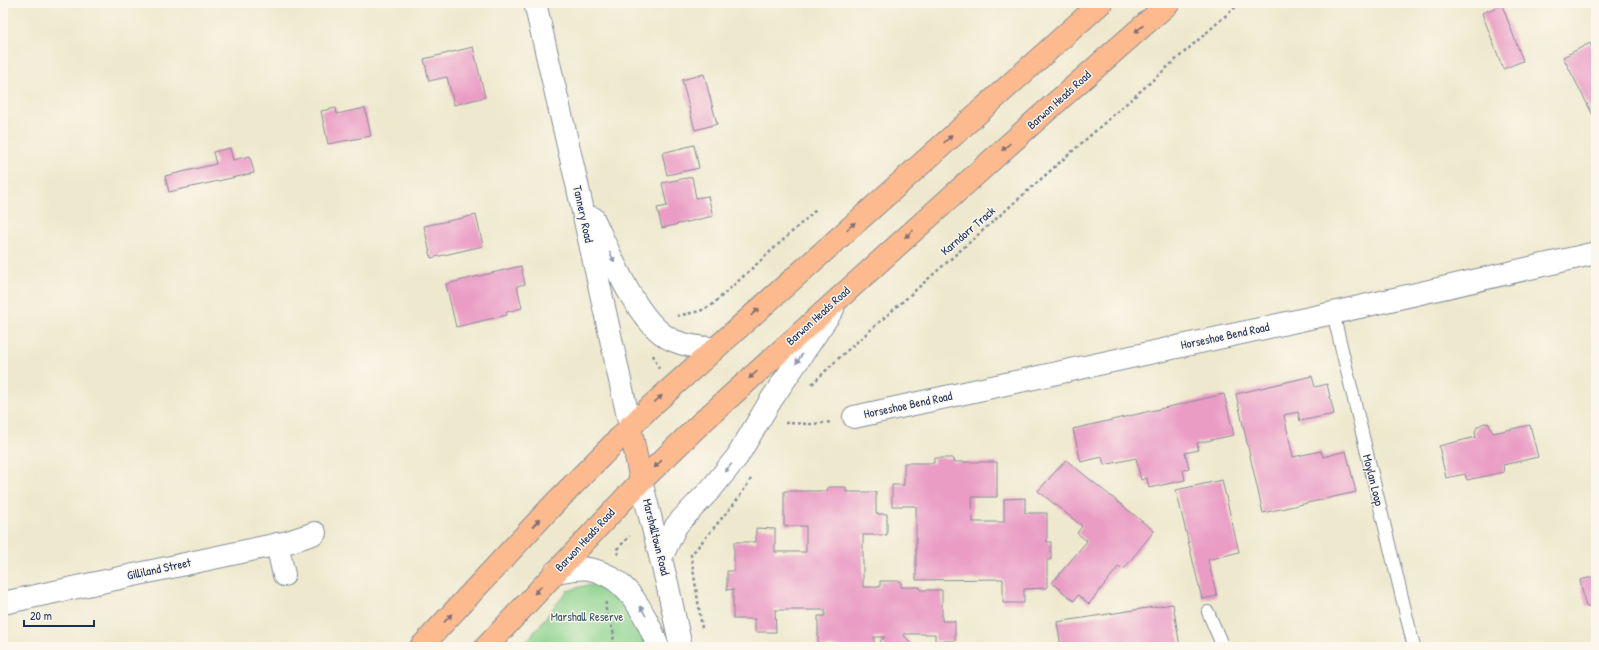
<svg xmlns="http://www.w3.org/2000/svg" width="1599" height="650" font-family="'Patrick Hand',sans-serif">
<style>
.green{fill:#8bd18c;stroke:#538075}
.building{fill:#ea9cc5}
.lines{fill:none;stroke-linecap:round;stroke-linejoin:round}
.service-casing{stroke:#848c96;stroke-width:14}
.minor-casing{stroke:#848c96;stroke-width:24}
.tertiary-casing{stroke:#848c96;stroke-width:24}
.primary-casing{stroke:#848c96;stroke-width:24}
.path{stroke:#848c96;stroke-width:2.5;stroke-dasharray:3 3;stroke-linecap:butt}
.service{stroke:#fff;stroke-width:12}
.minor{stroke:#fff;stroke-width:22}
.tertiary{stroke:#fff;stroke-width:22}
.primary{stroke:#fcba8e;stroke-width:22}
.oneway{fill:#806e74}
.oneway2{fill:#8d97ae}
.labels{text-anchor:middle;stroke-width:3;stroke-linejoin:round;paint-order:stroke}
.street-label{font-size:12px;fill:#1b2f5e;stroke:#fbf7ec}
.park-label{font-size:12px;fill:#37586a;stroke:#fbf7ec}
</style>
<rect width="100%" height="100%" fill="#fbf7ec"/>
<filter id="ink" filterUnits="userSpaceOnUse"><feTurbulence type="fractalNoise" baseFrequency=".025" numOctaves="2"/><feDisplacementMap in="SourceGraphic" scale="8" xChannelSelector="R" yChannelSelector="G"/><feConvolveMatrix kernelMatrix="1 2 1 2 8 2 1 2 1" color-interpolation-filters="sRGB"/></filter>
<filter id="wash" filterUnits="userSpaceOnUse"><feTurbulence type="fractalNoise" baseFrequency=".012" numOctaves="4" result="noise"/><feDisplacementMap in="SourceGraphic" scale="16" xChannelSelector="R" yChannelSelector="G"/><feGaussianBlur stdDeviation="0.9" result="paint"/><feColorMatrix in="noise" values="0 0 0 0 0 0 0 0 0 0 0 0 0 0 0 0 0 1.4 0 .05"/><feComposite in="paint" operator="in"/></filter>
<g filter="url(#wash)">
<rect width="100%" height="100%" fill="#eee9ce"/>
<!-- green -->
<path class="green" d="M594,585C629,600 633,613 647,647H522L567,591L583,586Z"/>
<g id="blocks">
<!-- building -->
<path class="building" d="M1502,5L1523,61L1503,69L1482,13Z
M1590,43L1592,48L1595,47L1596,49V121L1563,57Z
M473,47L485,97L454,105L447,77L429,81L424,59Z
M704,74L717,124L695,130L682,80Z
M336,108L337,114L365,108L371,136L328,144L321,111Z
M694,145L699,168L667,175L662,153Z
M230,148L233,160L250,156L254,173L169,192L165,176L216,164L213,152Z
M692,177L696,198L708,196L713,216L662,228L657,208L667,206L662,183Z
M476,215L483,246L431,258L424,226Z
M521,266L525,284L517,286L522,308L506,312L507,315L456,327L446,284Z
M1312,376L1315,387L1327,384L1334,414L1300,421L1298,412L1284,415L1293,457L1321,451L1323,457L1346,451L1356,492L1263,513L1236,394Z
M1224,394L1234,435L1197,443L1198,450L1185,453L1189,468L1183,470L1185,480L1149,488L1147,478L1141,480L1136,458L1104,465L1102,457L1081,462L1073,429Z
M1484,423L1489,424L1491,428L1493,433L1530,425L1538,457L1503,465L1504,472L1467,480L1465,474L1446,478L1439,446L1476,437L1475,432L1477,427Z
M934,458H953V462H997V497H972L973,522H1004V499L1025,498V513H1047V542H1051V560H1047V588L1024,589V603H1003V579L916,580V506H892V485H904V463H934Z
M1066,460L1154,531L1123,570L1119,566L1089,604L1078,595L1074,601L1052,583L1087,541L1077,533L1082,526L1038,491Z
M1222,480L1239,552L1208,560L1217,596L1202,599L1176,490Z
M828,487H846V492H876V514H887V535H863V587H880V581H901V587H920V590H942V621H955V641H935V634H903L914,647H886L880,641L885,637H874V647H818V616H825V610H775L776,632H755V619H733V589L727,590V571H734V542H756V528L775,529V552H806V526H784V491H827Z
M1596,576V605L1586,607L1580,580Z
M1173,604L1180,647H1061L1057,622Z"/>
</g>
</g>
<g filter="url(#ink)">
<use href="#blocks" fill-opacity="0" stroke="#848c96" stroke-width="1"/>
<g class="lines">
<defs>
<path id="service" d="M1333,313L1414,647
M1208,612L1223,647"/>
<path id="minor" d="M535,3L577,184L630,426
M593,218C610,253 636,323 672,340C686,346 700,348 714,348
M854,417L1333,313L1596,253
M277,544L284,575
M3,603L288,542L315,533"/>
<path id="tertiary" d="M641,481L667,583L681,647
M661,558L676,526L682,519L711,489L737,457L771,400L833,309
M555,572C565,571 578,567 589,569C627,576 646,614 658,647"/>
<path id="primary" d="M630,426L641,481
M421,647L553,505L649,408L1101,3
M486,647L641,481L701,423L1035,121L1169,3"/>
</defs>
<!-- service casing -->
<use href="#service" class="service-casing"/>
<!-- minor casing -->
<use href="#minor" class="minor-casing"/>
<!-- tertiary casing -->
<use href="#tertiary" class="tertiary-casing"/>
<!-- primary casing -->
<use href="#primary" class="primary-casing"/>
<!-- path -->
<path class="path" d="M677,316L700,311L712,305L817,209
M653,355L659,369
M812,384L841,356L1240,3
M785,423L812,424L832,422
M618,555L617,549L630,536
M606,602C603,618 621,631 610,647
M702,628L691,555L738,499L751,479"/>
<!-- service -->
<use href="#service" class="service"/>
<!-- minor -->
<use href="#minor" class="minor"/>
<!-- tertiary -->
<use href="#tertiary" class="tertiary"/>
<!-- primary -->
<use href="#primary" class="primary"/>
</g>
<!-- one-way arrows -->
<defs><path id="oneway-solid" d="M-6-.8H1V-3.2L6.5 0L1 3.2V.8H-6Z"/></defs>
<g class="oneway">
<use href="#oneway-solid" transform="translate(1139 29) rotate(139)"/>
<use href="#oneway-solid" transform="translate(948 139) rotate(-42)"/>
<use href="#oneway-solid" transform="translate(1006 147) rotate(138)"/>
<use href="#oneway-solid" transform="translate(851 226) rotate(-42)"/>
<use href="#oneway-solid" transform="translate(909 234) rotate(138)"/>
<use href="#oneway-solid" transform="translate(755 312) rotate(-42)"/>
<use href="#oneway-solid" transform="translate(753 375) rotate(138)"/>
<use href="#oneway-solid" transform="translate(658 399) rotate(-42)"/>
<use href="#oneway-solid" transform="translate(658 464) rotate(136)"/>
<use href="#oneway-solid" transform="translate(536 523) rotate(-47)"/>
<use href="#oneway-solid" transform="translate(538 590) rotate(133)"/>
<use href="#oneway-solid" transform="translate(448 618) rotate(-47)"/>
</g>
<g class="oneway2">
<use href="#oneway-solid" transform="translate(612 257) rotate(64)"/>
<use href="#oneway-solid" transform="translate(799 359) rotate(124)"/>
<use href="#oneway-solid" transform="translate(728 468) rotate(130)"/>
<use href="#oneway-solid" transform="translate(643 611) rotate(-120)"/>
</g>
</g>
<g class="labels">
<!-- street labels -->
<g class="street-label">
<text transform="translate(1059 100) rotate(-42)" y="4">Barwon Heads Road</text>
<text transform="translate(583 214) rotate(78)" y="4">Tannery Road</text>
<text transform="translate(968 231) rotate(-41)" y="4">Karndorr Track</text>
<text transform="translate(818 316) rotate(-42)" y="4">Barwon Heads Road</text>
<text transform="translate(1225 336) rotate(-12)" y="4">Horseshoe Bend Road</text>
<text transform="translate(908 405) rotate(-12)" y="4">Horseshoe Bend Road</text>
<text transform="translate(1373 480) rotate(76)" y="4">Moylan Loop</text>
<text transform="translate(656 537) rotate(76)" y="4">Marshalltown Road</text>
<text transform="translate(585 540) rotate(-47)" y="4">Barwon Heads Road</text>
<text transform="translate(159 569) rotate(-12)" y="4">Gilliland Street</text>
</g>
<!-- park labels -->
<g class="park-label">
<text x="587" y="621">Marshall Reserve</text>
</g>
</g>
<!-- margin -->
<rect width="1599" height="650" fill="none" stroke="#fbf7ec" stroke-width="16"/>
<!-- scale -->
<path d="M24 620v6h70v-6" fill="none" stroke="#1b2f5e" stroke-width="2"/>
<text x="30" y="620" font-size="12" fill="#1b2f5e" stroke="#fbf7ec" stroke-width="3" paint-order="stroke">20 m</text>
</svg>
